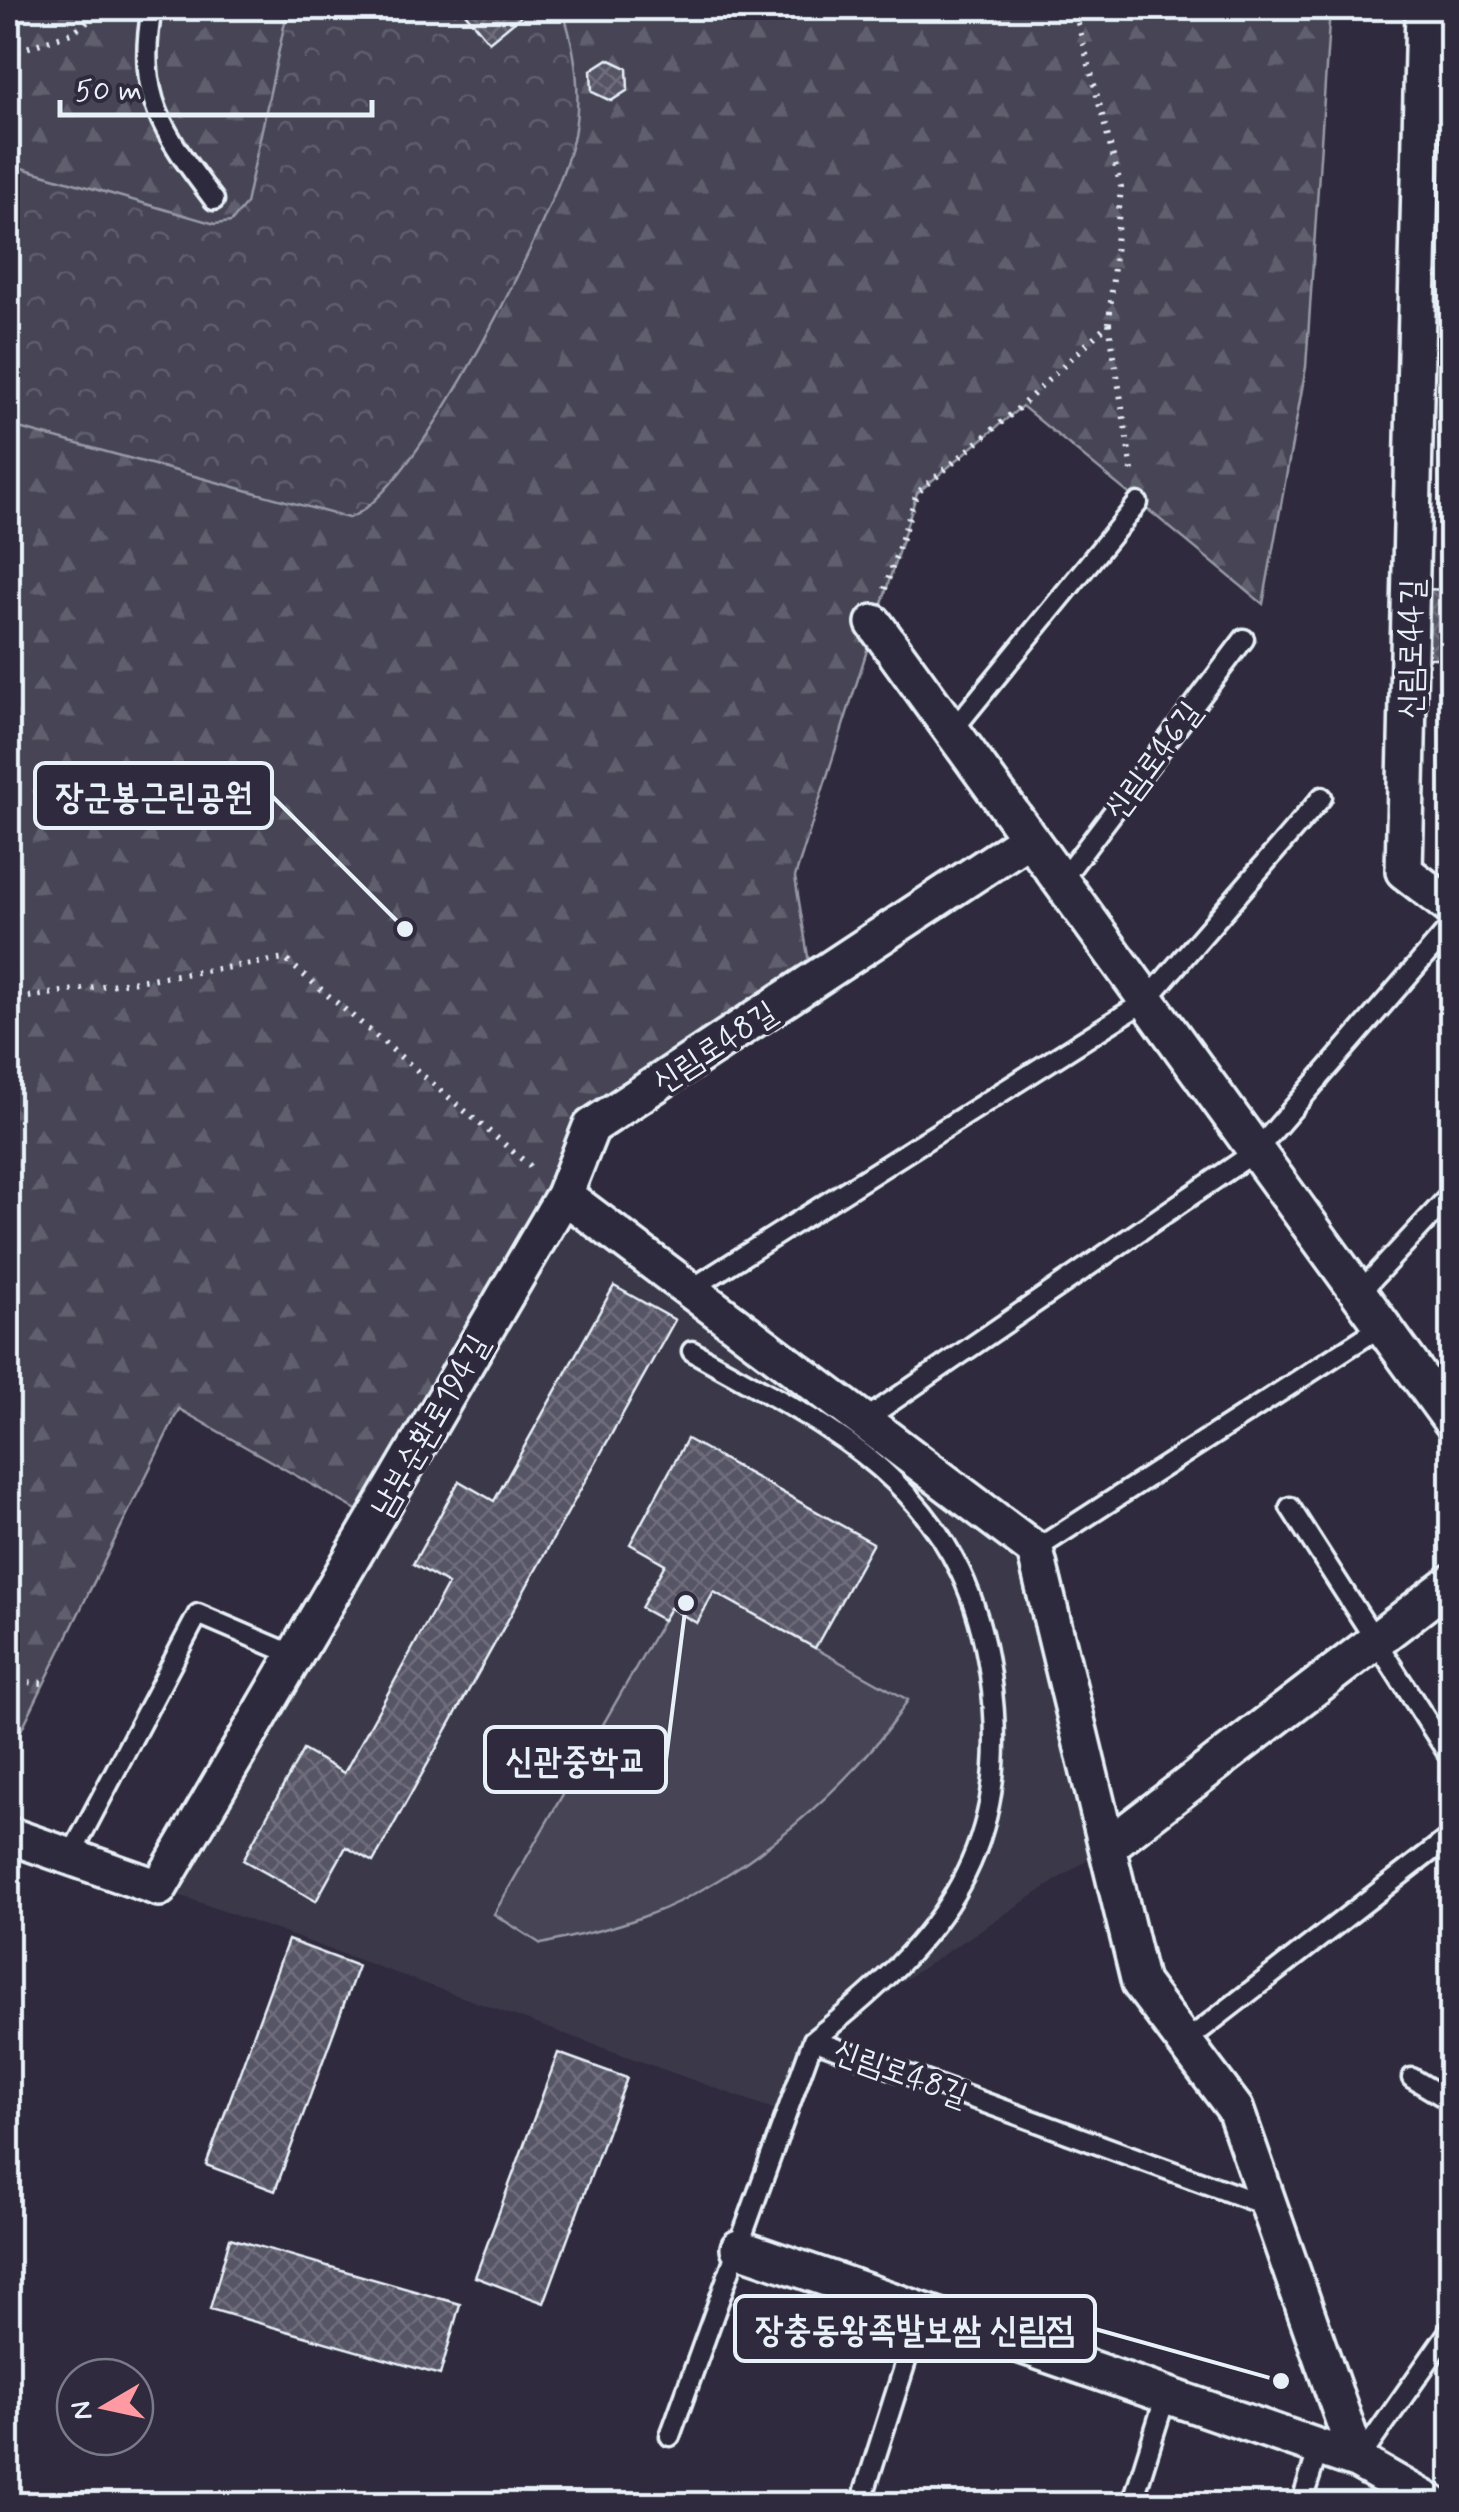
<svg xmlns="http://www.w3.org/2000/svg" width="1459" height="2512" font-family="Mynerve,'Poor Story',sans-serif">
<style>
.built{fill:#3b3749}
.grass{fill:#464455;stroke:#979aa6;stroke-width:2.5}
.forest{fill:url(#forest-firs);stroke:#979aa6;stroke-width:2.5}
.park{fill:url(#park-crowns);stroke:#979aa6;stroke-width:2.5}
.building{fill:url(#building-cross-hatch);stroke:#e8f1f8;stroke-width:2.5}
.lines{fill:none;stroke-linecap:round;stroke-linejoin:round}
.lane-casing{stroke:#e8f1f8;stroke-width:25}
.street-casing{stroke:#e8f1f8;stroke-width:42}
.path{stroke:#e8f1f8;stroke-width:6;stroke-dasharray:2.5 8;stroke-linecap:butt}
.lane{stroke:#2f2a3d;stroke-width:18}
.street{stroke:#2f2a3d;stroke-width:35}
.labels{text-anchor:middle;stroke-width:8;stroke-linejoin:round;paint-order:stroke}
.street-label{font-size:32px;fill:#e8f1f8;stroke:#2f2a3d}
.leader{fill:none;stroke:#e8f1f8;stroke-width:4}
.callout-dot{fill:#e8f1f8;stroke:#2f2a3d;stroke-width:4}
.callout{fill:#2f2a3d;stroke:#e8f1f8;stroke-width:4}
.callout-label{font-size:35px;text-anchor:middle;font-weight:bold;fill:#e8f1f8}
</style>
<defs>
<pattern id="forest-firs" width="22" height="20" patternUnits="userSpaceOnUse" patternTransform="scale(2.5)"><rect width="22" height="20" fill="#464455"/><path d="M5 1l3.5 6h-7zM16 11l3.5 6h-7z" fill="#615f6e"/></pattern>
<pattern id="park-crowns" width="20" height="18" patternUnits="userSpaceOnUse" patternTransform="scale(2.5)"><rect width="20" height="18" fill="#464455"/><path d="M2 6a3 3 0 1 1 6 0M12 15a3 3 0 1 1 6 0" fill="none" stroke="#615f6e"/></pattern>
<pattern id="building-cross-hatch" width="8" height="8" patternUnits="userSpaceOnUse" patternTransform="scale(2.5)"><rect width="8" height="8" fill="#575565"/><path d="M0 0l8 8M0 8l8-8" fill="none" stroke="#6f6e7c"/></pattern>
</defs>
<rect width="100%" height="100%" fill="#2f2a3d"/>
<filter id="ink" filterUnits="userSpaceOnUse"><feTurbulence type="fractalNoise" baseFrequency=".01" numOctaves="2"/><feDisplacementMap in="SourceGraphic" scale="20" xChannelSelector="R" yChannelSelector="G"/><feConvolveMatrix kernelMatrix="1 2 1 2 8 2 1 2 1" color-interpolation-filters="sRGB"/></filter>
<g filter="url(#ink)">
<!-- built -->
<path class="built" d="M564,1195L1035,1550L1107,1847L813,2040L787,2114L159,1888Z"/>
<!-- grass -->
<path class="grass" d="M714,1592L908,1700C857,1783 738,1883 645,1916C611,1929 576,1936 541,1944L494,1914L670,1608L697,1623Z"/>
<!-- forest -->
<path class="forest" d="M8,8H1330L1306,367L1263,604L1022,406L917,493L795,877L812,981L591,1127L374,1520L179,1409L8,1757Z"/>
<!-- park -->
<path class="park" d="M288,8H562C576,50 582,91 574,135C560,207 414,499 348,518L8,425V164L215,224L231,222L246,204Z"/>
<!-- building -->
<path class="building" d="M461,8H524L527,11L489,42Z
M608,59L627,68L628,90L611,101L592,92L591,70Z
M1422,589L1452,590V658H1421Z
M614,1286L675,1320L373,1862L346,1847L316,1901L243,1860L303,1750L344,1773L448,1584L413,1564L459,1481L494,1501Z
M687,1439L873,1543L815,1648L714,1592L697,1623L670,1608L663,1620L641,1608L665,1564L630,1544Z
M288,1940L358,1966L275,2191L206,2165Z
M558,2053L627,2078L544,2303L475,2277Z
M230,2238L460,2304L440,2375L210,2309Z"/>
<g class="lines">
<defs>
<path id="lane" d="M152,8C136,97 162,131 214,200
M952,731L1138,503
M1061,881L1244,639
M691,1289L1147,1000L1322,797
M1359,1293L1452,1193
M692,1351C760,1391 839,1426 896,1483C952,1538 979,1598 990,1675C1015,1850 944,1937 813,2040
M866,1419L1256,1151L1452,925
M1290,1507L1452,1760
M1035,1550L1382,1326
M70,1857L198,1614L294,1655
M1185,2042L1452,1835
M1412,2078L1452,2102
M670,2436L813,2040L1270,2207
M1358,2461L1452,2327
M865,2490L922,2311
M1132,2504L1166,2395
M1301,2504L1319,2448"/>
<path id="street" d="M1424,8L1404,871L1452,908
M874,623L1452,1422
M1029,838L591,1127L564,1195L1035,1550L1140,1983L1235,2109L1358,2461L1433,2504
M8,1835L159,1888L564,1195
M1107,1847L1452,1582
M739,2248L1358,2461"/>
</defs>
<!-- lane casing -->
<use href="#lane" class="lane-casing"/>
<!-- street casing -->
<use href="#street" class="street-casing"/>
<!-- path -->
<path class="path" d="M8,54L71,33L108,8
M1109,323L1133,477
M885,589L917,493L1021,406L1109,323L1121,187L1074,8
M8,1000L285,959L536,1171
M8,1681L44,1683"/>
<!-- lane -->
<use href="#lane" class="lane"/>
<!-- street -->
<use href="#street" class="street"/>
</g>
</g>
<g class="labels">
<!-- street labels -->
<g class="street-label">
<text transform="translate(1410 649) rotate(-89)" y="11">신림로44길</text>
<text transform="translate(1152 760) rotate(-53)" y="11">신림로46길</text>
<text transform="translate(714 1046) rotate(-33)" y="11">신림로48길</text>
<text transform="translate(429 1425) rotate(-60)" y="11">남부순환로194길</text>
<text transform="translate(901 2072) rotate(20)" y="11">신림로48길</text>
</g>
</g>
<!-- callouts -->
<path class="leader" d="M405 929L272 796M686 1603L666 1760M1281 2381L1095 2329"/>
<g class="callout-dot">
<circle cx="405" cy="929" r="10"/>
<circle cx="686" cy="1603" r="10"/>
<circle cx="1281" cy="2381" r="10"/>
</g>
<g class="callout">
<rect x="35" y="763" width="237" height="65" rx="10"/>
<rect x="485" y="1727" width="181" height="65" rx="10"/>
<rect x="735" y="2296" width="360" height="65" rx="10"/>
</g>
<g class="callout-label">
<text x="154" y="808">장군봉근린공원</text>
<text x="576" y="1772">신관중학교</text>
<text x="915" y="2341">장충동왕족발보쌈 신림점</text>
</g>
<!-- margin -->
<rect width="1459" height="2512" fill="none" stroke="#2f2a3d" stroke-width="40"/>
<rect x="20" y="20" width="1419" height="2472" fill="none" stroke="#e8f1f8" stroke-width="4" filter="url(#ink)"/>
<!-- north arrow -->
<g transform="translate(105 2407) rotate(261)"><circle r="48" fill="#2f2a3d" stroke="#797a88" stroke-width="2.5"/>
<path d="M0-8L18 38L0 25L-18 38Z" fill="#ff9aa2"/>
<text y="-15" font-size="28" font-weight="bold" text-anchor="middle" fill="#e8f1f8">N</text>
</g>
<!-- scale -->
<path d="M60 100v15h312v-15" fill="none" stroke="#e8f1f8" stroke-width="5"/>
<text x="75" y="100" font-size="30" fill="#e8f1f8" stroke="#2f2a3d" stroke-width="8" paint-order="stroke">50 m</text>
</svg>
